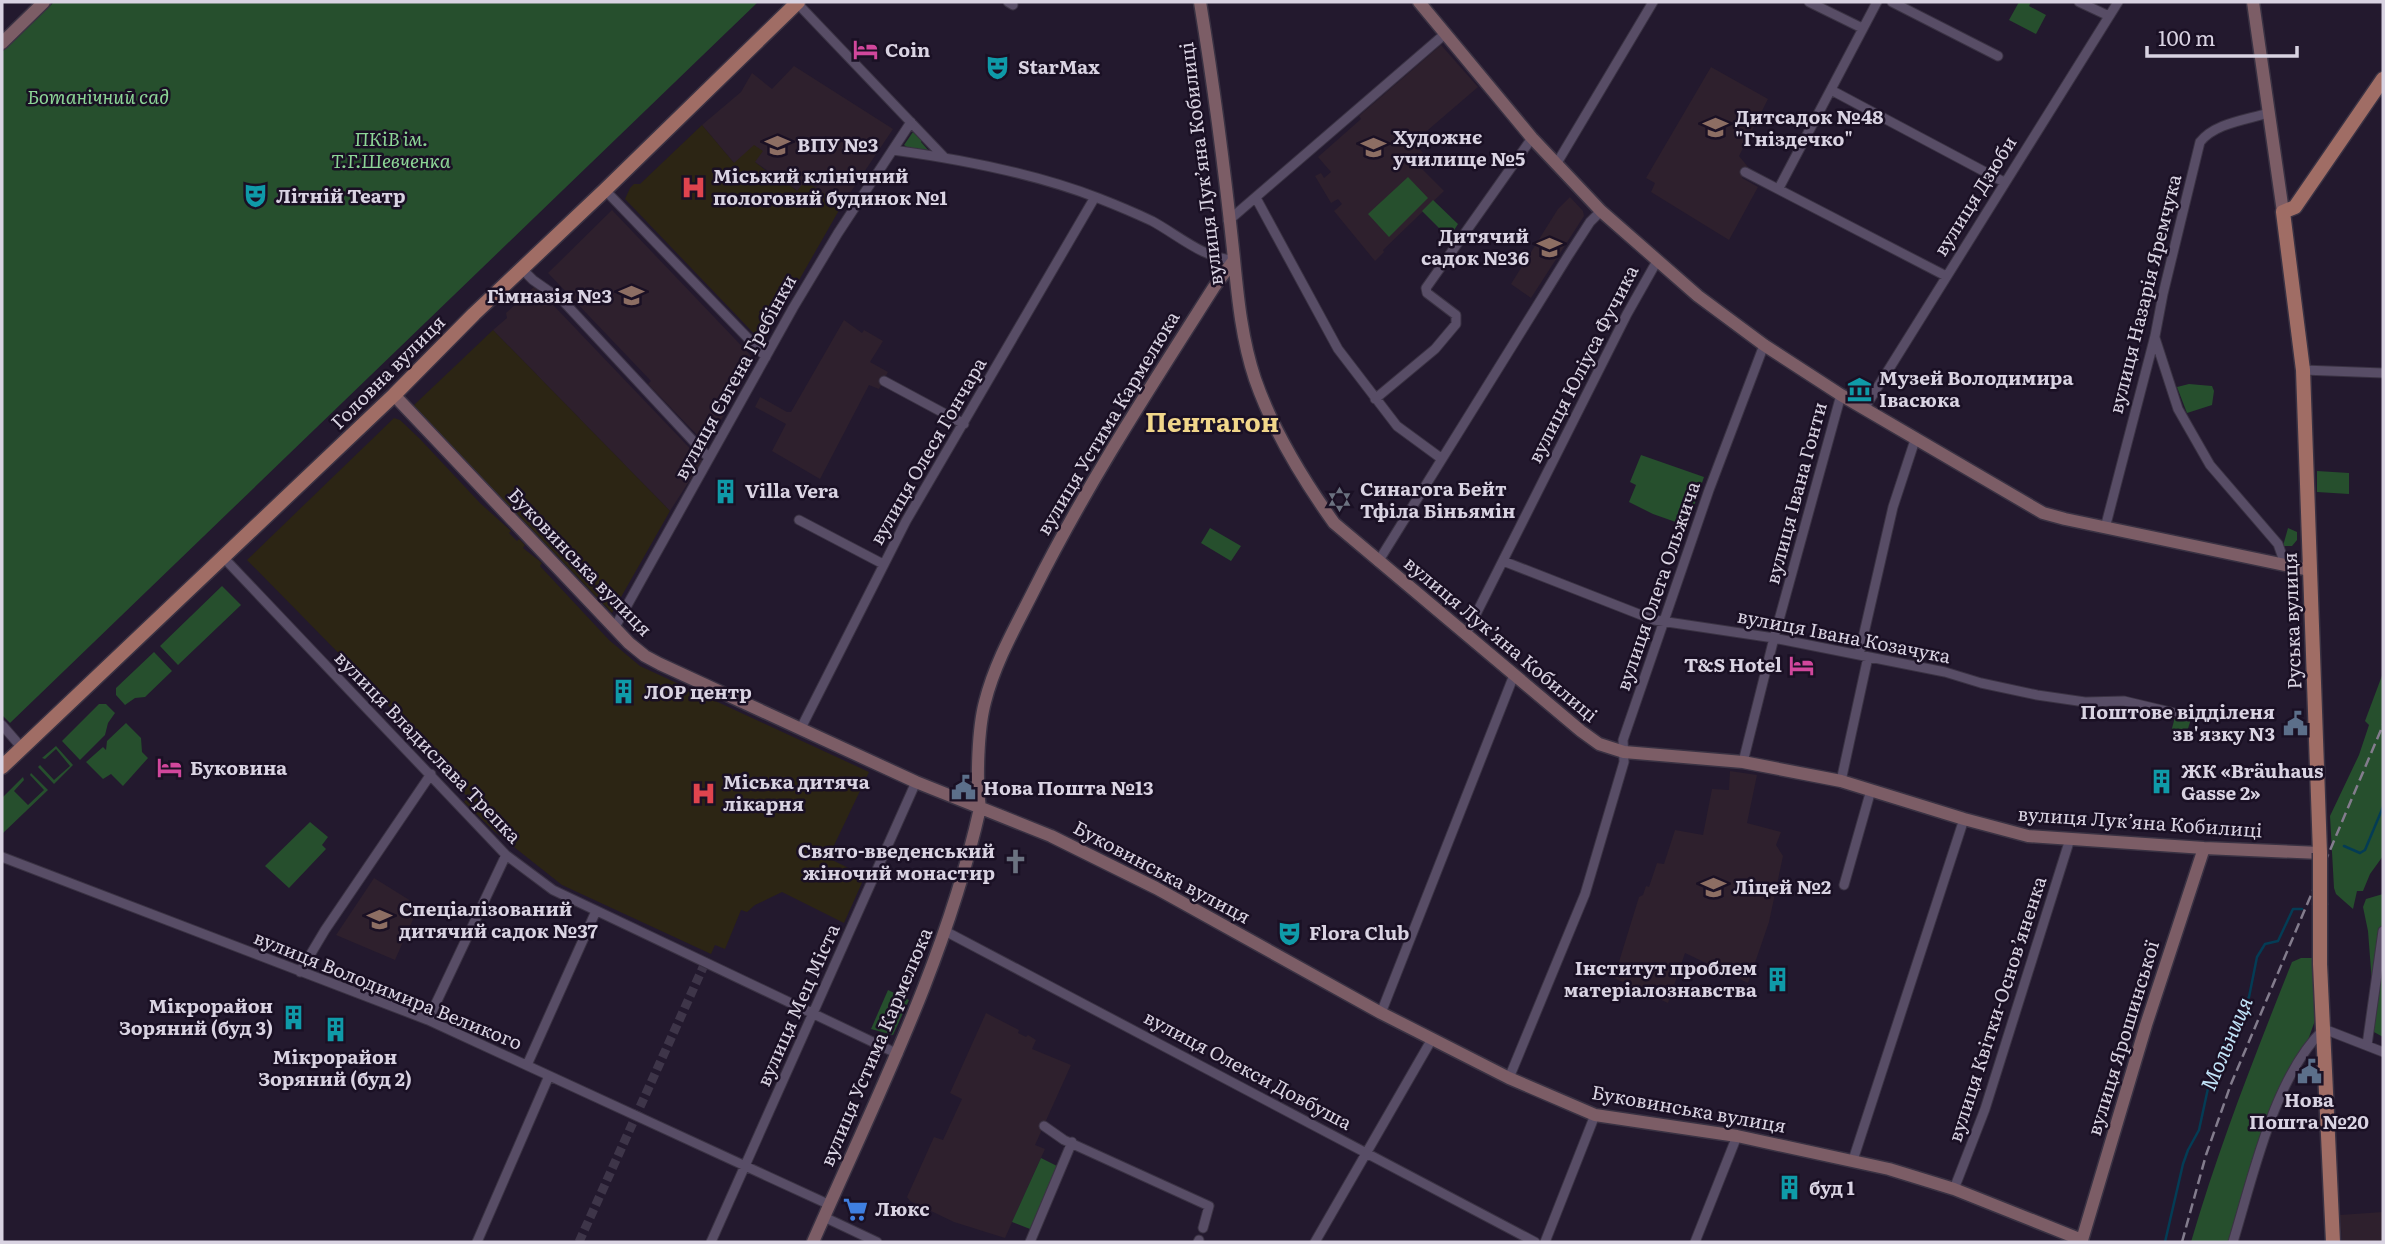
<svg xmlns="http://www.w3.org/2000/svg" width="2385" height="1244" font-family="Literata,serif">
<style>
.education{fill:#2e202d}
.medical{fill:#2c2514}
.green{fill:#264f2d}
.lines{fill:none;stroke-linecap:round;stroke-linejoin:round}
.stream{stroke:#043c55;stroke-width:2.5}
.street-tunnel{stroke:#3e3549;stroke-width:9;stroke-dasharray:9 4.5;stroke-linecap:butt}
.street-casing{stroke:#3a3243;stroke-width:11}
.secondary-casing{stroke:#3a3243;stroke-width:15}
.primary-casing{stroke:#3a3243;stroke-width:17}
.street{stroke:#584d66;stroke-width:9}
.secondary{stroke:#7c5d66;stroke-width:12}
.primary{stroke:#a06d65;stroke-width:14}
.rail{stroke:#837c8d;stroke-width:2.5;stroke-dasharray:10 5;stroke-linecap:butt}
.primary-bridge-casing{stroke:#3a3243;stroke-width:17;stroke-linecap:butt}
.primary-bridge{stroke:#a06d65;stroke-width:14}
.labels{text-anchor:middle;stroke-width:5;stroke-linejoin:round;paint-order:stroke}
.poi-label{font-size:19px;font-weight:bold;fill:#d9d3e2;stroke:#1a1024;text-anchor:start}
.park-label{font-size:19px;font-style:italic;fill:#8cd596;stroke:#1a1024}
.street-label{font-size:19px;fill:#d9d3e2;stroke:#1a1024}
.water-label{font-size:21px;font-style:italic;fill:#c1e3f8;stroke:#1a1024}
.district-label{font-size:26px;font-weight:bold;fill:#f1d68a;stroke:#1a1024}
</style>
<rect width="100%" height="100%" fill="#23192e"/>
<!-- education -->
<path class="education" d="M1441,45L1478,87L1414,142L1423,153L1418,159L1424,165L1421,168L1444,191L1383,250L1384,252L1375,261L1334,211L1342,204L1338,199L1331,203L1315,176L1321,173L1324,178L1331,172L1318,157L1361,119L1359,116Z
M794,66L893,129L842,205L805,182L798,191L755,162L734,163L702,125L741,92L752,73L772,89Z
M1711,67L1768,99L1739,156L1748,167L1742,178L1758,187L1729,240L1651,192L1655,183L1646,178Z
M1570,197L1583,211L1584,216L1531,298L1511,284L1558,209Z
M612,210L755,360L708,443L700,438L648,384L651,381L548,273Z
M535,286L702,461L670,511L493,330L507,318L506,313Z
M844,320L862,333L864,330L883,341L870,362L888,372L879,389L869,385L820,479L772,451L786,424L755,407L760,397L787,412H791Z
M1730,771L1757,775L1747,823L1781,832L1776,845L1783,856L1769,922L1748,983L1685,953L1668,1003L1614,978L1639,897L1643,895L1646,886L1649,887L1657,863L1664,864L1675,830L1703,835L1712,789L1729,790Z
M374,878L419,906L395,960L336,935Z
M986,1013L1019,1030L1018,1033L1026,1037L1028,1035L1036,1040L1032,1049L1071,1065L1035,1145L1045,1149L1005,1238L954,1222L910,1201L907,1197L934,1137L943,1140L962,1099L950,1093Z
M2383,1212V1242H2342L2340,1215Z"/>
<!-- medical -->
<path class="medical" d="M702,125L734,163L754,145L763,151L755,162L781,182L783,180L797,191L805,181L842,205L763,343L625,199L630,188L634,184H640Z
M493,330L670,511L612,613L413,406Z
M394,418L400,420L420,439L480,503L511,531L509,533L517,541L519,539L525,545L523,548L542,563L540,566L609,640L640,666L869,772L828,858L865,876L844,923L782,892L755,905L747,912L741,910L725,949L715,945L711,954L562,885L495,832L464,802L468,797L444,774L448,770L360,675L247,560Z"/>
<!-- green -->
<path class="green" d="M54,2H758L10,723L2,715V52Z
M2019,2H2031L2029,6L2046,15L2036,34L2009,20Z
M913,132L922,140L921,142L928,150L908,148L904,145Z
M1408,177L1428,198L1389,237L1368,214Z
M1433,200L1458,224L1449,238L1422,211Z
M2189,384L2212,386L2214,391L2212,405L2187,413L2177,387Z
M1641,455L1704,477L1687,526L1653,514L1629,502L1636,485L1630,482Z
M2317,471L2349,473V494L2317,492Z
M1210,528L1241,546L1231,561L1201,543Z
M2288,528L2297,532V540L2292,546H2283Z
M222,586L241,605L178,665L160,646Z
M154,652L172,671L145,697L135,698L125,705L116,695V688Z
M2383,673V856L2370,874L2363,891H2357L2353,909L2336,894L2334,888L2330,816L2359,755L2369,725L2365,721Z
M99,704H106L115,713L108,723L105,735L80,760L62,741Z
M2175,717L2191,719L2186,735L2171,732Z
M126,723L141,738L142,752L148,758L123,786L111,774L103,779L86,762L103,747L106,750L107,741Z
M56,746L73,765L54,784L38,767L40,765L54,780L70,766L56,749L45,759L42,758Z
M31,773L48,790L2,834V798L23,777L24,780L14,791L28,805L44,790L30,775Z
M310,822L328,837L322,845L326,849L289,888L265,866Z
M2383,894V1037L2374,1032L2370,1023L2372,983L2368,931L2363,907L2366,899Z
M2301,958H2312L2317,1015L2308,1040L2282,1081L2228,1242H2191C2219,1146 2255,1055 2292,962Z
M888,990L909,1000L893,1035L871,1029Z
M1041,1158L1057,1166L1030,1229L1012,1222Z"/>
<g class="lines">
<!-- stream -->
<path class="stream" d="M2344,846L2360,853L2365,850L2383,807
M2165,1242L2183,1164L2188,1150L2199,1130L2210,1079L2234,1021L2249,997L2257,957L2265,944L2278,941L2293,909H2302"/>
<!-- street-tunnel -->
<path class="street-tunnel" d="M579,1242L705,963"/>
<defs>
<path id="street" d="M1008,2L1013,5
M1809,2L1862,28
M1892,2L1998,56
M2079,2L2109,16
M797,3L944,157
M1831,90L2004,182
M893,150C959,159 1036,174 1098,198C1116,205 1135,213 1152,221C1178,235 1204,259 1234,260
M1557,163L1653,2
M1745,172L1946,276
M1779,188L1877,2
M605,190L766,357
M1256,198L1338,349L1397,426L1442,459
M1228,221L1446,33
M522,269L533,280L563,301L709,458
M2155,338L2178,409L2210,465L2278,544L2285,564
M2303,370L2383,373
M884,381L964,424
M1375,399L1435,349L1456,324V315L1427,293L1426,288L1532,138
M1864,409L2118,2
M799,520L883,564
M2105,528L2155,336L2163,294L2200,142C2215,123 2246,120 2268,113
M223,557L506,855L553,890L898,1054
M1503,561L1654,620L1774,638L1945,672L1981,683L2037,695L2085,702L2124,701L2187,716
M1378,562L1568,256L1590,222L1601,211
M615,627L793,308L838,233L911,122
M1466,634L1627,314L1657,261
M1859,655L1893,507L1915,440
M2,725L22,748
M801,728L906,521L1095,197
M1743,762L1774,638L1841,395
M1841,781L1868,657
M2,857L428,1020L830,1205
M1844,885L1871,790
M945,931L1535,1242
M300,972L325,930L431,774
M1381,1013L1514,675
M428,1020L506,855
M2367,1045L2383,931
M527,1065L596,911
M1509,1078L1585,894L1624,762L1623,740L1709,490L1764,345
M1044,1126L1064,1140L1209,1206L1203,1228
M1853,1160L1964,819
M1954,1189L1985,1109L2070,839
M824,1217L877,1242
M477,1242L549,1076
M711,1242L916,782
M1030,1242L1072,1142
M1198,1242L1199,1240
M1315,1242L1432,1039
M1545,1242L1595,1115
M1695,1242L1737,1136
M2233,1242C2253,1177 2274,1077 2324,1029L2383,1052"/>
<path id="secondary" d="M1200,2C1214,87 1225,173 1234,259C1238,300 1242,340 1255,379C1272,428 1304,481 1334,523L1581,731L1599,744L1624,752L1743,762L1841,781L1964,819L2028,836L2204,848L2320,853
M1419,2L1532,138L1601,211L1698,296L1764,345L1841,395L2043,513L2065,519L2309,570
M2253,2L2283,212
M2,43L44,2
M394,395L629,643L645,656L660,664L916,782L1051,836L1156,888L1381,1013L1509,1078L1595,1115L1737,1136L1889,1169L1954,1189L2082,1240L2146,1025L2204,848
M813,1242C875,1100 946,961 980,808C976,782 978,728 985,702C995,662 1016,626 1034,590C1087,484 1151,386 1214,287L1234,260"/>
<path id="primary" d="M2,767L394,395L474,314L605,190L798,2
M2320,853L2303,370L2283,212L2295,207L2383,79
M2320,905V964L2333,1242"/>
</defs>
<!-- street casing -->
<use href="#street" class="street-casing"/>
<!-- secondary casing -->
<use href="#secondary" class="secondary-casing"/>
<!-- primary casing -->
<use href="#primary" class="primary-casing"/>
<!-- street -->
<use href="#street" class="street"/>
<!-- secondary -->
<use href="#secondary" class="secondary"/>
<!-- primary -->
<use href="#primary" class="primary"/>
<!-- rail -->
<path class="rail" d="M2182,1242L2206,1155L2231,1084L2383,725"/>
<defs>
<path id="primary-bridge" d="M2320,853V905"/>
</defs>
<!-- primary-bridge casing -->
<use href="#primary-bridge" class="primary-bridge-casing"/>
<!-- primary-bridge -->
<use href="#primary-bridge" class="primary-bridge"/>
</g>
<!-- icons -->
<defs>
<symbol id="hotel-bare" viewBox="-9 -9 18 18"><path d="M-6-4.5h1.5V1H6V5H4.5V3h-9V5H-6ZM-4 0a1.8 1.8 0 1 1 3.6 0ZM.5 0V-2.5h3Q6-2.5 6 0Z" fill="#d1479c" stroke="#1a1024" stroke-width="2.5" paint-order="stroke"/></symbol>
<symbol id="theatre-bare" viewBox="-9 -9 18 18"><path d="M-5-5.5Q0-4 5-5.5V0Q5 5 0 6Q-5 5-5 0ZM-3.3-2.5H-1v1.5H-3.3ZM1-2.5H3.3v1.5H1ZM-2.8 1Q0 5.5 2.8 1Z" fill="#0f9aa8" stroke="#1a1024" stroke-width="2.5" paint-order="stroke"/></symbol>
<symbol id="school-bare" viewBox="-9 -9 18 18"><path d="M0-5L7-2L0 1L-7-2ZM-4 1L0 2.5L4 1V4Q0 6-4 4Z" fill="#8d6e63" stroke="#1a1024" stroke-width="2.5" paint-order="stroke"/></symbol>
<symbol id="university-bare" viewBox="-9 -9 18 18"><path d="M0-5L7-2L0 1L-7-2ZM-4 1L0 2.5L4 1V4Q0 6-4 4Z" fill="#8d6e63" stroke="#1a1024" stroke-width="2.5" paint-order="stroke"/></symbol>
<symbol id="hospital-bare" viewBox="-9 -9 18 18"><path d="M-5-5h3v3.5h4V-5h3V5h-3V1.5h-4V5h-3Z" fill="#e0444e" stroke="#1a1024" stroke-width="2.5" paint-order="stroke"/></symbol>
<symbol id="museum-bare" viewBox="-9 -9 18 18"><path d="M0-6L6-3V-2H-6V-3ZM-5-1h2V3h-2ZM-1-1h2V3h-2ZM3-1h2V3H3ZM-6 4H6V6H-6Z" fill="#0f9aa8" stroke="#1a1024" stroke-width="2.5" paint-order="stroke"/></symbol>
<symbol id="building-bare" viewBox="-9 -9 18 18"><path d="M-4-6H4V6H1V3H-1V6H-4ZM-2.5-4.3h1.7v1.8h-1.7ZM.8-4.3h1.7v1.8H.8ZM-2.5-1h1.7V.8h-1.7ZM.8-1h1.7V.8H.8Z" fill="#0f9aa8" stroke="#1a1024" stroke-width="2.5" paint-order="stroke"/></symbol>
<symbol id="synagogue-bare" viewBox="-9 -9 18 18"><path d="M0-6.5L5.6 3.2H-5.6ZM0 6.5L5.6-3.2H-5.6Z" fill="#6b7280" stroke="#1a1024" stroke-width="2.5" paint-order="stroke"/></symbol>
<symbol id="civic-bare" viewBox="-9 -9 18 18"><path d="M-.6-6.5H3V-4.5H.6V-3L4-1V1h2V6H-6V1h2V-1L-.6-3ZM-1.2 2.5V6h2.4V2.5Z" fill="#5c6f8a" stroke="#1a1024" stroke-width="2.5" paint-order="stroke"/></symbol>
<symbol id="church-bare" viewBox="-9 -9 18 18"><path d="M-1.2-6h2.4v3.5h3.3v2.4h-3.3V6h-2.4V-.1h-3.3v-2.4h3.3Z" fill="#6b7280" stroke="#1a1024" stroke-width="2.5" paint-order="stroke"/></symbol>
<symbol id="supermarket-bare" viewBox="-9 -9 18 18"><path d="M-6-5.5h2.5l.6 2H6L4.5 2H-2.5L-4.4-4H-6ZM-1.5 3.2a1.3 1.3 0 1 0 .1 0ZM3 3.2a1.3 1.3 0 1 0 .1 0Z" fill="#3f7fe0" stroke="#1a1024" stroke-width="2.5" paint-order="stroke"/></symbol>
</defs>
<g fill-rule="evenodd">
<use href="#hotel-bare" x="848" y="32" width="35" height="35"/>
<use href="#theatre-bare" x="980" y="50" width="35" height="35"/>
<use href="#school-bare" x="1698" y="110" width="35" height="35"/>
<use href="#university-bare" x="760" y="128" width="35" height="35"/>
<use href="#university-bare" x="1356" y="130" width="35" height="35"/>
<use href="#hospital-bare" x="676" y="170" width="35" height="35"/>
<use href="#theatre-bare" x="238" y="178" width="35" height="35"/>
<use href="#school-bare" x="1532" y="230" width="35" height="35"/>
<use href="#school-bare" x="614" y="278" width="35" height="35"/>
<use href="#museum-bare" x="1842" y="372" width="35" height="35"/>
<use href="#building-bare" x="708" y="474" width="35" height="35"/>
<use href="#synagogue-bare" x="1322" y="482" width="35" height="35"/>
<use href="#hotel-bare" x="1784" y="648" width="35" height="35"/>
<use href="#building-bare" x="606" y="674" width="35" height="35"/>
<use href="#civic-bare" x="2278" y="706" width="35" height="35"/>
<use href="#hotel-bare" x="152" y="750" width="35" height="35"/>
<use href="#building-bare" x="2144" y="764" width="35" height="35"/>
<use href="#civic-bare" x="946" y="770" width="35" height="35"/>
<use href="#hospital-bare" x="686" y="776" width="35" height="35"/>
<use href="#church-bare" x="998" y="844" width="35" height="35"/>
<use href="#school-bare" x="1696" y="870" width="35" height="35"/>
<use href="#school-bare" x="362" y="902" width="35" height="35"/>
<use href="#theatre-bare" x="1272" y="916" width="35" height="35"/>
<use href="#building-bare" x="1760" y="962" width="35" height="35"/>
<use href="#building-bare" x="276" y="1000" width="35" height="35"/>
<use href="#building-bare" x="318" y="1012" width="35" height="35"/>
<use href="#civic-bare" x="2292" y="1054" width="35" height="35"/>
<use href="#building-bare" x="1772" y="1170" width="35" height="35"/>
<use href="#supermarket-bare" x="838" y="1192" width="35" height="35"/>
</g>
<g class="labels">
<!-- poi labels -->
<g class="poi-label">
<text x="885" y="57">Coin</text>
<text x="1018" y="74">StarMax</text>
<text x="1735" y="124">Дитсадок №48<tspan x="1735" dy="22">"Гніздечко"</tspan></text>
<text x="1393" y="144">Художнє<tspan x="1393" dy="22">училище №5</tspan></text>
<text x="797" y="152">ВПУ №3</text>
<text x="713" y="183">Міський клінічний<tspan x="713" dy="22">пологовий будинок №1</tspan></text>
<text x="276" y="203">Літній Театр</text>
<text x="1529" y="243" text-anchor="end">Дитячий<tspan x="1529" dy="22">садок №36</tspan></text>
<text x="612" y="303" text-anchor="end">Гімназія №3</text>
<text x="1879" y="385">Музей Володимира<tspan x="1879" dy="22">Івасюка</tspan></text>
<text x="1360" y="496">Синагога Бейт<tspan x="1360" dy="22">Тфіла Біньямін</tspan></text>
<text x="745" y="498">Villa Vera</text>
<text x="1782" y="672" text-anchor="end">T&amp;S Hotel</text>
<text x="644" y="699">ЛОР центр</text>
<text x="2275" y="719" text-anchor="end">Поштове відділеня<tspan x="2275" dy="22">зв'язку N3</tspan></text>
<text x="190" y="775">Буковина</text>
<text x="2181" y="778">ЖК «Bräuhaus<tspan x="2181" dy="22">Gasse 2»</tspan></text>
<text x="723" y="789">Міська дитяча<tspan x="723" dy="22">лікарня</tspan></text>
<text x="983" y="795">Нова Пошта №13</text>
<text x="995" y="858" text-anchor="end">Свято-введенський<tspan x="995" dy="22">жіночий монастир</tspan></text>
<text x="1733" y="894">Ліцей №2</text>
<text x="399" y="916">Спеціалізований<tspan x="399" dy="22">дитячий садок №37</tspan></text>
<text x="1309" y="940">Flora Club</text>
<text x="1757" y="975" text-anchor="end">Інститут проблем<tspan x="1757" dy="22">матеріалознавства</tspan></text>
<text x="273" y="1013" text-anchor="end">Мікрорайон<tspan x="273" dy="22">Зоряний (буд 3)</tspan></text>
<text x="335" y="1064" text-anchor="middle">Мікрорайон<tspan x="335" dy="22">Зоряний (буд 2)</tspan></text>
<text x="2309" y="1107" text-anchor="middle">Нова<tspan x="2309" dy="22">Пошта №20</tspan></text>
<text x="1809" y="1195">буд 1</text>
<text x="875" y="1216">Люкс</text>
</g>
<!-- park labels -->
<g class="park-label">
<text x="98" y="104">Ботанічний сад</text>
<text x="391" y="146">ПКіВ ім.<tspan x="391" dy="22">Т.Г.Шевченка</tspan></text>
</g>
<!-- street labels -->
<g class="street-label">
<text transform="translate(1201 164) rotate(-97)" y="7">вулиця Лукʼяна Кобилиці</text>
<text transform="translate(1975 196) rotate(-58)" y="7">вулиця Дзюби</text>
<text transform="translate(2145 294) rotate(-76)" y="7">вулиця Назарія Яремчука</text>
<text transform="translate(1583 364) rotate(-63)" y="7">вулиця Юліуса Фучика</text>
<text transform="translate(388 372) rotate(-45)" y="7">Головна вулиця</text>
<text transform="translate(735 377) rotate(-61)" y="7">вулиця Євгена Гребінки</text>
<text transform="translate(1108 423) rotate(-59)" y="7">вулиця Устима Кармелюка</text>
<text transform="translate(928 451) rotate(-60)" y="7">вулиця Олеся Гончара</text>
<text transform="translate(1796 493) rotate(-75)" y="7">вулиця Івана Гонти</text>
<text transform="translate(580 562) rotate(46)" y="7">Буковинська вулиця</text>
<text transform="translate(1658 586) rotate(-71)" y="7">вулиця Олега Ольжича</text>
<text transform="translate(2292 621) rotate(-92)" y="7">Руська вулиця</text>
<text transform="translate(1844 636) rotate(11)" y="7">вулиця Івана Козачука</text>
<text transform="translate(1501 639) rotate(40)" y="7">вулиця Лукʼяна Кобилиці</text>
<text transform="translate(428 747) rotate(46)" y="7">вулиця Владислава Трепка</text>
<text transform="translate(2140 822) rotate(4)" y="7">вулиця Лукʼяна Кобилиці</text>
<text transform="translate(1162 872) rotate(28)" y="7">Буковинська вулиця</text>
<text transform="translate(388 990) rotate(22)" y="7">вулиця Володимира Великого</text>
<text transform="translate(798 1005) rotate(-66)" y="7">вулиця Мец Міста</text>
<text transform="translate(1997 1009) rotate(-72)" y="7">вулиця Квітки-Основʼяненка</text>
<text transform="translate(2123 1038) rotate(-73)" y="7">вулиця Ярошинської</text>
<text transform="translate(876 1047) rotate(-67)" y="7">вулиця Устима Кармелюка</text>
<text transform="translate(1248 1070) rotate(28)" y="7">вулиця Олекси Довбуша</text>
<text transform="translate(1689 1109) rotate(10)" y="7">Буковинська вулиця</text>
</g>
<!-- water labels -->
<g class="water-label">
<text transform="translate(2227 1044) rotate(-67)" y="7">Мольниця</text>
</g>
<!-- district labels -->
<g class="district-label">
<text x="1212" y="432">Пентагон</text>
</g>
</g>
<!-- border -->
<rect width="2385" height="1244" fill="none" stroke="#d9d3e2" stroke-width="7"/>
<!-- scale -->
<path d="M2147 46v10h150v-10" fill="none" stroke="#d9d3e2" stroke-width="3.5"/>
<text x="2158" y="46" font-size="21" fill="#d9d3e2" stroke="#1a1024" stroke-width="5" paint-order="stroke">100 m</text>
</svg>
